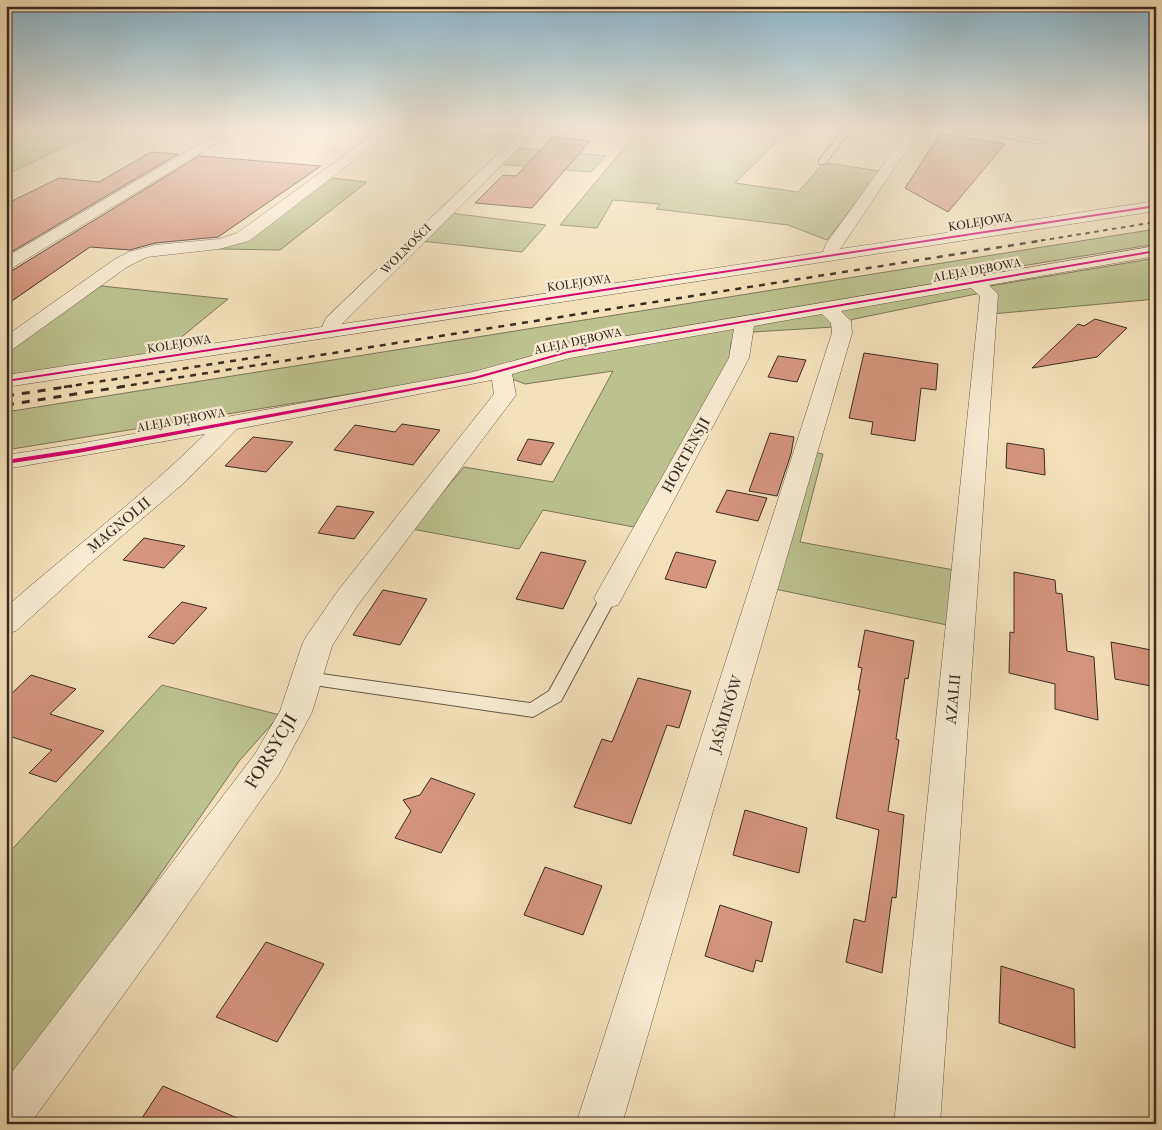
<svg xmlns="http://www.w3.org/2000/svg" width="1162" height="1130" font-family="'IM FELL French Canon',serif">
<style>
.green{fill:#bbc290;stroke:#7a7659}
.building{fill:#d5957f;stroke:#3a2b22}
.lines{fill:none;stroke-linecap:round;stroke-linejoin:round}
.service-casing{stroke:#685848;stroke-width:2}
.minor-casing{stroke:#685848;stroke-width:1}
.service{fill:#f8ebd2;fill-rule:evenodd}
.minor{fill:#f8ebd2;fill-rule:evenodd}
.rail-far2{stroke:#3a2b22;stroke-width:2;stroke-dasharray:4.5 4.5;stroke-linecap:butt}
.rail-far1{stroke:#3a2b22;stroke-width:2.5;stroke-dasharray:6 6;stroke-linecap:butt}
.rail{stroke:#3a2b22;stroke-width:3;stroke-dasharray:8 8;stroke-linecap:butt}
.cycleway-casing{stroke:#f8ebd2;stroke-width:3}
.cycleway{fill:#d6006c;fill-rule:evenodd}
.labels{text-anchor:middle;stroke-width:5;stroke-linejoin:round;paint-order:stroke}
.far-street-label{font-size:12px;fill:#3a2b22;stroke:#f8ebd2}
.street-label{font-size:15px;fill:#3a2b22;stroke:#f8ebd2}
.near-street-label{font-size:18px;fill:#3a2b22;stroke:#f8ebd2}
</style>
<rect width="100%" height="100%" fill="#f4e0ba"/>
<filter id="stains"><feTurbulence type="fractalNoise" baseFrequency=".004" numOctaves="4"/><feColorMatrix values="0 0 0 0 .2 0 0 0 0 .09 0 0 0 0 .02 0 0 0 .5 -.17"/></filter>
<radialGradient id="worn" r=".72"><stop offset=".6" stop-color="#630" stop-opacity="0"/><stop offset="1" stop-color="#630" stop-opacity=".3"/></radialGradient>
<!-- green -->
<path class="green" d="M640,129H790L735,183L798,192L820,167L827,163L880,171L827,240L788,225L656,209L660,204L613,200L597,228L560,225Z
M6,130L86,137L6,175Z
M517,148L606,156L591,172L499,164Z
M331,178L367,182L280,250L219,249Z
M450,213L546,225L522,252L421,241Z
M1156,229V244L961,276L981,293L854,319L834,327L753,332L731,342L730,358L634,527L543,510L519,549L412,529L464,467L553,482L613,371L525,384L492,371L6,450V412Z
M1156,258V299L992,314L990,286Z
M101,286L228,299L162,353L6,378V350Z
M814,452L823,454L800,542L954,570L947,625L775,589Z
M162,685L280,715L240,760L6,1095V856Z"/>
<!-- building -->
<path class="building" d="M940,134L1005,144L948,212L905,188Z
M553,137L590,141L532,208L475,203L503,175L516,176Z
M151,152L178,154L6,255V204L59,178L99,182Z
M199,156L321,166L218,237L155,243L130,250L90,247L6,305V271L13,270Z
M1095,319L1127,328L1097,357L1032,368L1078,324L1084,326Z
M864,353L938,364L936,390L921,388L915,441L871,434L873,422L849,418Z
M778,356L806,360L797,382L768,377Z
M402,424L440,430L413,465L334,450L355,425L395,432Z
M770,433L794,437L791,454L777,496L749,491Z
M253,437L293,442L266,472L225,466Z
M528,439L554,443L541,465L517,460Z
M1007,443L1044,449L1045,475L1006,468Z
M727,490L767,498L758,521L716,512Z
M337,506L374,512L354,539L318,533Z
M144,538L185,546L164,568L123,560Z
M541,552L586,561L563,609L516,599Z
M676,552L716,561L706,588L665,579Z
M1014,572L1055,580L1056,593L1062,594L1067,651L1094,657L1098,720L1055,709V684L1009,673L1010,632L1014,633Z
M383,590L427,599L400,645L353,635Z
M182,602L207,608L174,644L148,637Z
M865,630L914,641L908,679L905,678L896,739L899,740L888,811L904,815L896,898L892,897L882,973L846,962L854,919L865,922L879,830L836,818L860,690H858L862,668L858,667Z
M1111,642L1151,650L1156,687L1115,679Z
M31,675L76,689L50,714L104,731L56,782L29,773L52,750L6,735V699Z
M638,678L691,691L679,728L667,725L631,824L574,807L602,739L612,742Z
M431,778L475,794L441,853L395,838L411,811L403,800L420,795Z
M745,810L807,828L799,873L733,855Z
M545,867L602,886L583,935L524,915Z
M720,905L772,922L762,962L756,960L753,972L705,956Z
M266,942L324,964L277,1042L216,1017Z
M1001,966L1074,989L1075,1048L999,1023Z
M163,1086L251,1124H138Z"/>
<g class="lines">
<defs>
<path id="service" d="M844,129H852L825,164H819V160Z
M964,129H979L1044,142L1040,144Z
M608,593L614,594L616,598L561,701L533,717L307,684L301,682L298,678L301,674L307,672L530,703L549,691L600,598L602,594Z"/>
<path id="minor" d="M225,129H240L12,268L6,269V257Z
M381,129H395L249,241L219,249L147,257L127,267L13,349L6,351V336L115,259L129,252L155,245L219,239L237,233Z
M524,129H538L342,324L823,252L826,244L909,129H921L840,249L1156,201V211L6,387V375L322,327L326,318Z
M1156,246V256L989,285L998,294L940,1124H894L980,296L971,288L841,311L851,321L852,333L622,1124H576L832,333L831,323L822,314L754,326L749,358L622,598L618,605L608,608L598,605L594,598L729,358L734,329L570,358L512,374L516,395L357,606L332,646L312,712L279,774L163,940L30,1124H6V1080L255,754L280,711L302,645L306,637L337,592L494,394L492,380L237,429L185,482L88,565L16,631L6,634V607C72,549 143,496 205,434L6,469V455L78,444L473,372L568,346Z"/>
</defs>
<!-- service casing -->
<use href="#service" class="service-casing"/>
<!-- minor casing -->
<use href="#minor" class="minor-casing"/>
<!-- service -->
<use href="#service" class="service"/>
<!-- minor -->
<use href="#minor" class="minor"/>
<!-- rail-far2 -->
<path class="rail-far2" d="M1032,242L1156,222"/>
<!-- rail-far1 -->
<path class="rail-far1" d="M64,387L271,355
M119,387L1039,241"/>
<!-- rail -->
<path class="rail" d="M6,396L72,386
M6,405L127,386"/>
<defs>
<path id="cycleway" d="M1156,205V207L6,382V380Z
M1156,250V252L568,353L475,379L78,453L6,464V460L78,449L474,377L568,351Z"/>
</defs>
<!-- cycleway casing -->
<use href="#cycleway" class="cycleway-casing"/>
<!-- cycleway -->
<use href="#cycleway" class="cycleway"/>
</g>
<!-- sky -->
<linearGradient id="sky" x2="0" y2="1"><stop stop-color="#89b8d2"/><stop offset="0.45" stop-color="#faf1e0"/><stop offset="1" stop-color="#faf1e0" stop-opacity="0"/></linearGradient>
<rect width="1162" height="287" fill="url(#sky)"/>
<g class="labels">
<!-- far-street labels -->
<g class="far-street-label">
<text transform="translate(980 222) rotate(-9)" y="4">KOLEJOWA</text>
<text transform="translate(406 249) rotate(-45)" y="4">WOLNOŚCI</text>
<text transform="translate(977 270) rotate(-10)" y="4">ALEJA DĘBOWA</text>
<text transform="translate(579 283) rotate(-8)" y="4">KOLEJOWA</text>
<text transform="translate(578 341) rotate(-12)" y="4">ALEJA DĘBOWA</text>
<text transform="translate(179 344) rotate(-9)" y="4">KOLEJOWA</text>
<text transform="translate(181 420) rotate(-10)" y="4">ALEJA DĘBOWA</text>
</g>
<!-- street labels -->
<g class="street-label">
<text transform="translate(686 455) rotate(-61)" y="5">HORTENSJI</text>
<text transform="translate(119 525) rotate(-40)" y="5">MAGNOLII</text>
<text transform="translate(953 699) rotate(-85)" y="5">AZALII</text>
<text transform="translate(726 714) rotate(-73)" y="5">JAŚMINÓW</text>
</g>
<!-- near-street labels -->
<g class="near-street-label">
<text transform="translate(271 751) rotate(-59)" y="6">FORSYCJI</text>
</g>
</g>
<!-- margin -->
<rect width="1162" height="1130" fill="none" stroke="#f4e0ba" stroke-width="25"/>
<rect x="8" y="8" width="1147" height="1115" fill="none" stroke="#3a2b22" stroke-width="2.5"/>
<rect x="12" y="12" width="1137" height="1105" fill="none" stroke="#3a2b22"/>
<rect width="100%" height="100%" filter="url(#stains)"/>
<rect width="100%" height="100%" fill="url(#worn)"/>
</svg>
